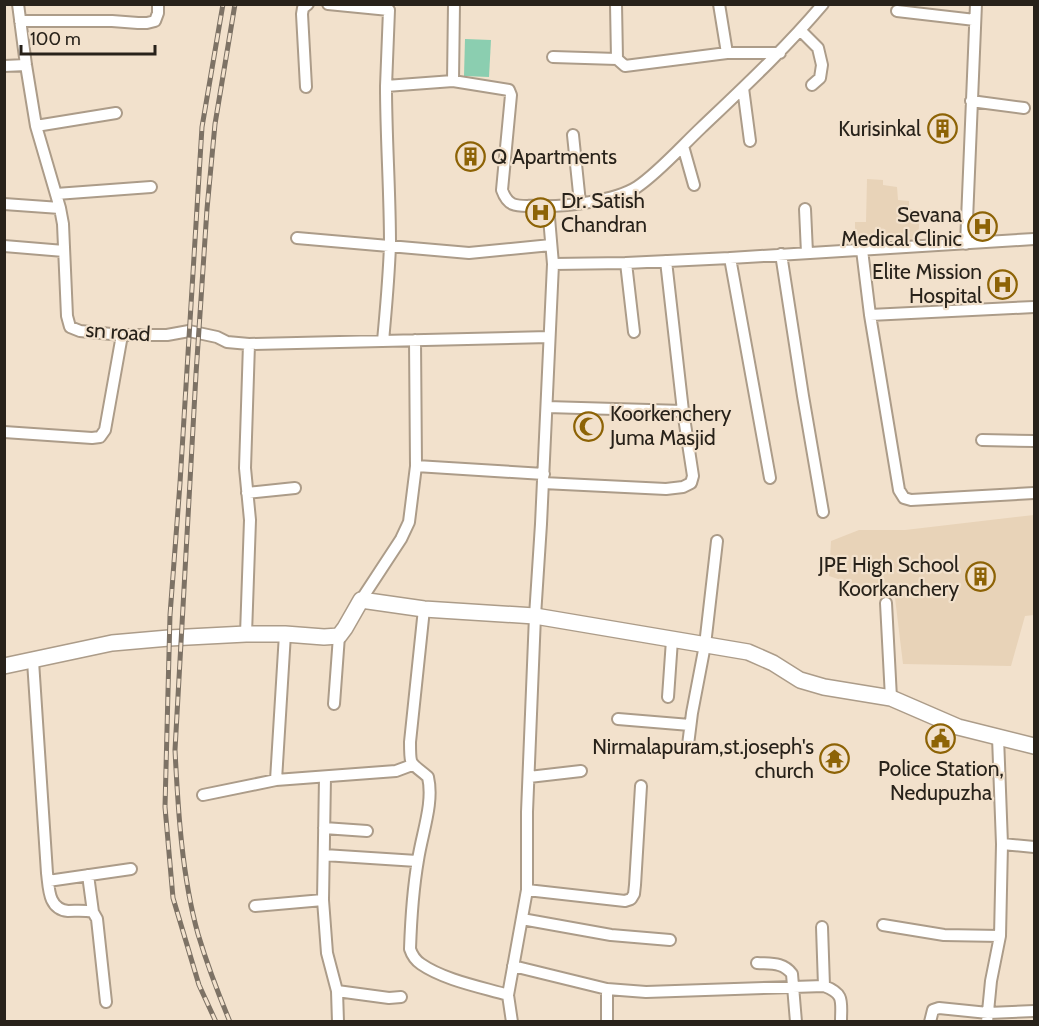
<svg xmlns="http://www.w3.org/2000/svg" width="1039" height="1026" font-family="Cabin,sans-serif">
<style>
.built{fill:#e8d3b8}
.green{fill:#8bceb0}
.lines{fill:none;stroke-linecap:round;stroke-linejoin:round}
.street-casing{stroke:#ac9c89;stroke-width:14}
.secondary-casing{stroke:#ac9c89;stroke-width:18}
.street{stroke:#fff;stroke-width:10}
.secondary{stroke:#fff;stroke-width:15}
.rail-casing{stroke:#7d7265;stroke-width:5}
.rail{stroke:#f2e1cc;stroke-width:3;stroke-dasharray:9;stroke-linecap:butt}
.labels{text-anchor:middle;stroke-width:4.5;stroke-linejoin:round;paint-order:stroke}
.poi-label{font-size:21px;fill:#28221a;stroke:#f2e1cc;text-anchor:end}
.street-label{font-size:21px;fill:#28221a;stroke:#f2e1cc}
</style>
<rect width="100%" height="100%" fill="#f2e1cc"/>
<!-- built -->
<path class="built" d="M867,179L883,180V185L897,187L898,200L909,201V209L920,210L918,241L865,238V235H855V222H866Z
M1034,515V615L1025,616L1011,666L903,664L895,598L829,576L831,541L859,530H905Z"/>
<!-- green -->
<path class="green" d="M465,39L491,40L489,77L464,76Z"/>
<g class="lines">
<defs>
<path id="street" d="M18,4L26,65L36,126L60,208L63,224L67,316L70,327L80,331L122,335H167L189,331L217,337L227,342L249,344L549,337
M328,4L389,10L386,86L453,81L509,90L511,95L502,190C509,210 520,205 539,206C565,207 615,201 637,187C658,173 682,146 701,128C743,88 785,49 823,4
M719,4L727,53
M897,11L975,20
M20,21H112L138,23H147L155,21L158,13V4
M801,31L818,48L822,65L820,78L812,85
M553,57L617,59L616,4
M617,59L625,66L727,53H780
M4,66L26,65
M453,81L454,4
M306,87L302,14L303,8L308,4
M743,88L750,141
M971,101L1024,108
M36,126L116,113
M573,135L580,203
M683,146L694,185
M56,194L151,187
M4,204L60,208
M548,206L553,264L626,263L730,258L1034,239
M805,209L807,253
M297,238L469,253L551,245
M966,244L976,4
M4,246L64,251
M862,250L870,315L1034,307
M781,254L803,396L823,512
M730,258L770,478
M666,261L683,411
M626,263L634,332
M870,315L899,490L904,498L911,500L1034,493
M383,341C386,309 389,276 390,244C390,191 386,138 386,86
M4,432L92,438L100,437L105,430L122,335
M982,440L1034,441
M416,466L544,474
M543,483L666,489L683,487L691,483L693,476L683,411L547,407
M247,493L295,488
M361,600L401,539L409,522L416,466L415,340
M886,603L891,698
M424,609L410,742C410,768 410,761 428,777C434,803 422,833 418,860C413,889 411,919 410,949C412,955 415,960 421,964C444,980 481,987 508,995L527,890V812L535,616L541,524L553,264
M246,634L250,520L245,468L249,344
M33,661L47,873C49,888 48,909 68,911C77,911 84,910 93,912L97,919L106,1002
M668,697L672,640
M334,704L339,636
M618,719L690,725
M998,737L1002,844L1034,847
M688,745L692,713L705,645L717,541
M325,777L323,900L327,953L337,991
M529,777L581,771
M276,780L285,634
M203,795L276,780L396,771L412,765
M324,828L367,831
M324,855L417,861
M88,875L93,912
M48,881L131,869
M527,890L625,901L631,899L634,894L635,885L641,786
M255,906L323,900
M522,919L611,935L670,940
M883,925L944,935L1000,936
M822,927L824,986
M757,963C771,964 783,962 792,974L796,1022
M513,966L607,989V1022
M607,989L646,992L824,986C845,994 841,1001 841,1022
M508,995L512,1022
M338,1022L337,991L389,998L401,997
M930,1022L933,1010L939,1008L988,1013L1034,1011
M987,1022L991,981L1000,936L1002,844"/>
<path id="secondary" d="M4,666L112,643L169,638L246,634H285L324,637L339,636L345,628L361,600L424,609L535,616L748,652L773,663L800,680L824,687L891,698L958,727L1034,746"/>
</defs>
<!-- street casing -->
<use href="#street" class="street-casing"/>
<!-- secondary casing -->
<use href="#secondary" class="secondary-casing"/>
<!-- street -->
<use href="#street" class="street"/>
<!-- secondary -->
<use href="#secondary" class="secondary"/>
<defs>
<path id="rail" d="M216,1022L199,985L173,898L165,807L170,615L180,483L202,127L223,4
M230,1022C218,993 207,964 198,934C182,877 178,810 175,750L196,374L207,209L215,124L235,4"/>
</defs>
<!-- rail casing -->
<use href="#rail" class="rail-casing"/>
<!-- rail -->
<use href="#rail" class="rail"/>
</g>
<!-- icons -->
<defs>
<symbol id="building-ring" viewBox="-11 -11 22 22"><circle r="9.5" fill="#f2e1cc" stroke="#8d6306" stroke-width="1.5"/><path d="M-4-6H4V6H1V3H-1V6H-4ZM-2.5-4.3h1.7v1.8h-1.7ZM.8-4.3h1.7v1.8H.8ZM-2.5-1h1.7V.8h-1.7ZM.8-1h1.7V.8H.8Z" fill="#8d6306"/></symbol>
<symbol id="hospital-ring" viewBox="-11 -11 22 22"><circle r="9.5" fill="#f2e1cc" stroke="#8d6306" stroke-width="1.5"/><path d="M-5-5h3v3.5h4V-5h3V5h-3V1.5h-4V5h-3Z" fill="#8d6306"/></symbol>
<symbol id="mosque-ring" viewBox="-11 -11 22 22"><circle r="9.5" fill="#f2e1cc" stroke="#8d6306" stroke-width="1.5"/><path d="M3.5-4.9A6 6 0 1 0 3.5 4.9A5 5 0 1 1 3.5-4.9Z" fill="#8d6306"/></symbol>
<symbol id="civic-ring" viewBox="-11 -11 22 22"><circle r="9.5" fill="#f2e1cc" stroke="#8d6306" stroke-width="1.5"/><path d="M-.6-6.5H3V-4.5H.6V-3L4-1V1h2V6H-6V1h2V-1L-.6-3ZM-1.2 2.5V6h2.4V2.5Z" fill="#8d6306"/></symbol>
<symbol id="temple-ring" viewBox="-11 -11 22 22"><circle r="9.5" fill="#f2e1cc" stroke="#8d6306" stroke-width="1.5"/><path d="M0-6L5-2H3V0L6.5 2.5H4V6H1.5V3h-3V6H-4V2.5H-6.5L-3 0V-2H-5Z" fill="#8d6306"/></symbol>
</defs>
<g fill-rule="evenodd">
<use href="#building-ring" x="926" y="112" width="33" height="33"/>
<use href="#building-ring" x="454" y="140" width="33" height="33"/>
<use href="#hospital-ring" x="524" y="196" width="33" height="33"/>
<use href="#hospital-ring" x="966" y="210" width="33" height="33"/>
<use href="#hospital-ring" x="986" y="268" width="33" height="33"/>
<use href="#mosque-ring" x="572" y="410" width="33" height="33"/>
<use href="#building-ring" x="964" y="560" width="33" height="33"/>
<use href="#civic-ring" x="924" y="722" width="33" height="33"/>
<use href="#temple-ring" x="818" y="742" width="33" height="33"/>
</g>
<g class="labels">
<!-- poi labels -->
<g class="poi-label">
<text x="921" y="136">Kurisinkal</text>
<text x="491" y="164" text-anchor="start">Q Apartments</text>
<text x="561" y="208" text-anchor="start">Dr. Satish<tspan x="561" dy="24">Chandran</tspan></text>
<text x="962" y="222">Sevana<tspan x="962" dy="24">Medical Clinic</tspan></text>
<text x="982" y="279">Elite Mission<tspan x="982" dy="24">Hospital</tspan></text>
<text x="610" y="421" text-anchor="start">Koorkenchery<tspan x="610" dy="24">Juma Masjid</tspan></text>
<text x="959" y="572">JPE High School<tspan x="959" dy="24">Koorkanchery</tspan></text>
<text x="814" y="754">Nirmalapuram,st.joseph's<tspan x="814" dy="24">church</tspan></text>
<text x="941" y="776" text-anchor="middle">Police Station,<tspan x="941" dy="24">Nedupuzha</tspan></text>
</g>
<!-- street labels -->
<g class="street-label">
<text transform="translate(118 332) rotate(4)" y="7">sn road</text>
</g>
</g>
<!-- border -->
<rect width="1039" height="1026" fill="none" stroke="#28221a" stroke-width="12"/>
<!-- scale -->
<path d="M21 45v9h134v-9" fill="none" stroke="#28221a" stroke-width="3"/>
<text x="30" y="45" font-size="18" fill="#28221a" stroke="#f2e1cc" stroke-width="4.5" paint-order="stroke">100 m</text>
</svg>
